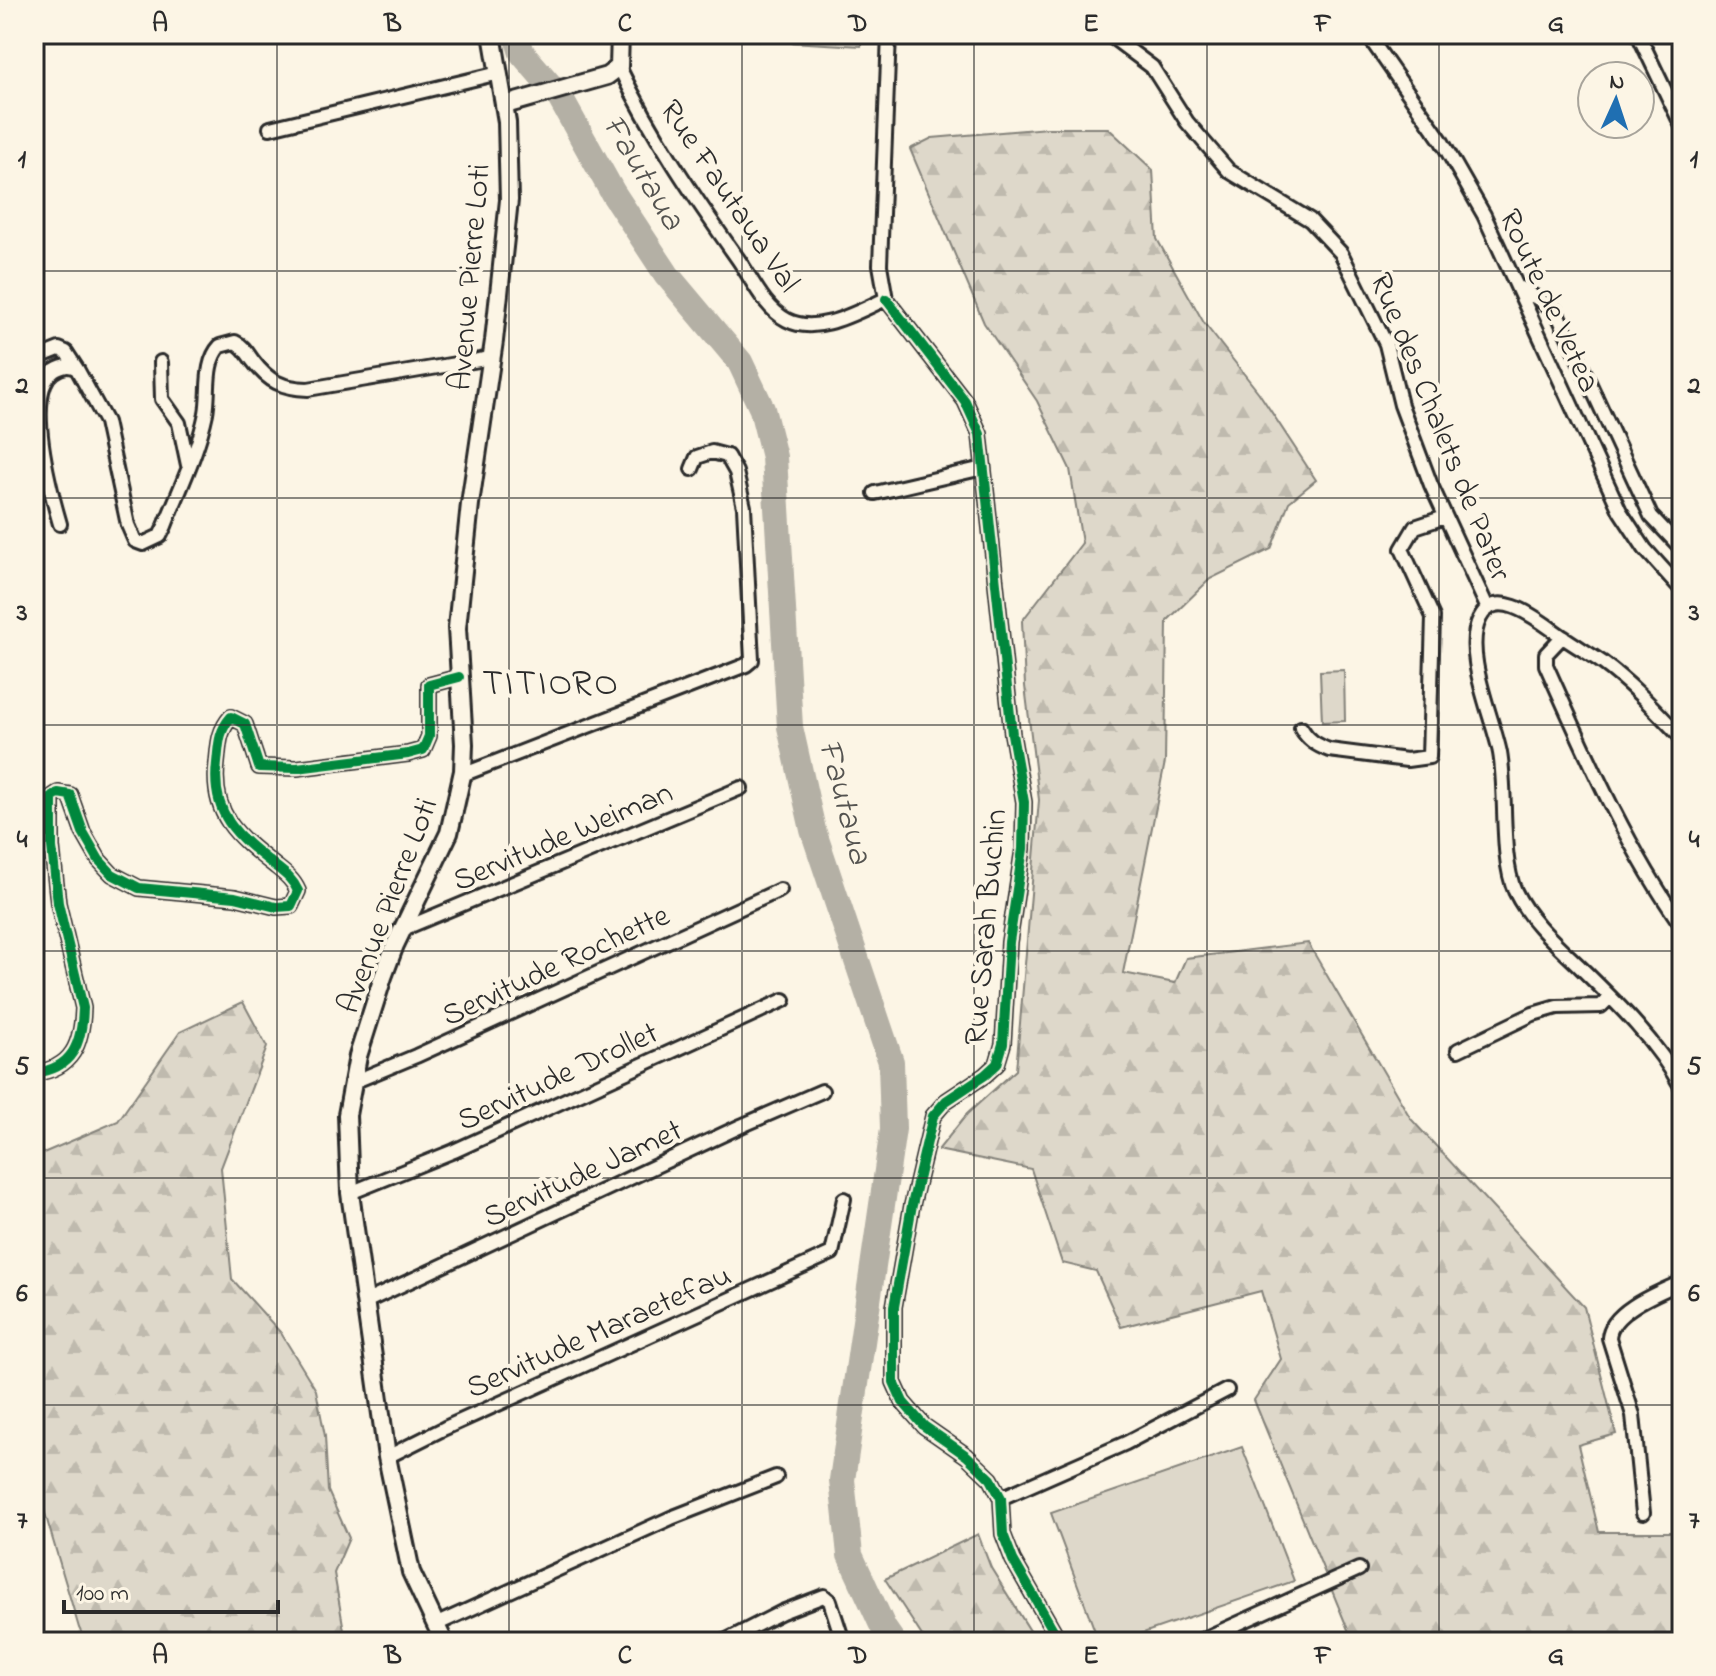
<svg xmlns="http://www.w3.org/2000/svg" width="1716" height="1676" font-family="'Indie Flower',sans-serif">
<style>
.forest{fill:url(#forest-firs);stroke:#84827a;stroke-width:2}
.garden{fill:#ded8ca;stroke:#84827a;stroke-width:2}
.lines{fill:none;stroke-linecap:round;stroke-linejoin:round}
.river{stroke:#b4b0a5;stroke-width:26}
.street-casing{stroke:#2b2b2b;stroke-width:18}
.secondary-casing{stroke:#2b2b2b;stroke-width:22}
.street{stroke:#fcf5e5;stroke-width:12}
.secondary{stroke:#fcf5e5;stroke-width:16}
.cycleway-casing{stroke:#fcf5e5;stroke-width:15}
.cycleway{stroke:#00873e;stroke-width:10}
.grid{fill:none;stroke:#2b2b2b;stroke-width:2;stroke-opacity:0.55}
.labels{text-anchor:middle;stroke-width:8;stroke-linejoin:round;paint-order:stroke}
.street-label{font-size:32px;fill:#2b2b2b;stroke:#fcf5e5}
.water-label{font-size:34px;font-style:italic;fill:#545350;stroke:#fcf5e5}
.quarter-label{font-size:36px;letter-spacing:2px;fill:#2b2b2b;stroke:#fcf5e5}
.neatline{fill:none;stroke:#2b2b2b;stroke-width:3}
.grid-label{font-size:26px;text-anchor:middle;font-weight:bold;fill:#2b2b2b}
</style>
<defs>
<pattern id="forest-firs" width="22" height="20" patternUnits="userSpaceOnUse" patternTransform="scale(2)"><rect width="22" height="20" fill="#ded8ca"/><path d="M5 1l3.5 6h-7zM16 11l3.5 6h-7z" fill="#bfbaae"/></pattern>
</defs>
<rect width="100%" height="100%" fill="#fcf5e5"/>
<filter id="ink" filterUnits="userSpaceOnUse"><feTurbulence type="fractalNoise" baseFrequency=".0125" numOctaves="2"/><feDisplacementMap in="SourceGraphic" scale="16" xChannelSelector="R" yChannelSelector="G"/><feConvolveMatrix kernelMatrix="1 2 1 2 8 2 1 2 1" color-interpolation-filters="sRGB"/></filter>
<g filter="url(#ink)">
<!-- forest -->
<path class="forest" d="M1048,128H1108L1153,170L1157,239L1204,323L1259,393L1316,480L1289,502L1271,549L1210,579L1167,621L1165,762L1123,973L1175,983L1186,958L1308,943L1411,1119L1584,1307L1616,1434L1578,1445L1599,1532H1682V1642H1353L1254,1400L1281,1359L1261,1291L1121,1327L1096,1271L1062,1263L1031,1169L938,1150L967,1114L1016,1070L1039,800L1025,686L1022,621L1082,543L1070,469L1037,401L984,323L910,149L932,138Z
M243,1002L267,1047L221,1168L232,1279L281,1333L316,1390L325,1436L328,1491L349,1538L334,1573L346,1642H86L79,1628L34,1476V1157L118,1121L180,1032Z
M978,1534L991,1568L1037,1642H926L885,1579Z"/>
<!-- garden -->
<path class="garden" d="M649,34H861V46Z
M1344,670L1345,721L1322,722L1320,671Z
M1242,1447L1294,1581L1117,1642H1099L1051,1513Z"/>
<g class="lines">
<!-- river -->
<path class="river" d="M516,34L522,53L559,96L613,193L667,275L740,362L762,409L774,457L790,727L813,830L891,1062L893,1129L842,1480L850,1555L884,1629L893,1642"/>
<defs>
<path id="street" d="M1108,34L1152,67L1187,122L1229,171L1310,220L1341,253L1386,344L1401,405L1431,485L1488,609
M1367,34L1441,140L1484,215L1620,511L1645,549L1682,590
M1638,34L1682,126
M619,67C652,135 694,197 738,259C752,279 764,308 787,320C818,336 858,311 886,299L880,265L889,34
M270,128L499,73
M1521,288C1532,297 1549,303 1557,313L1651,516L1682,549
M886,299L965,401L980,434L1012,734L1024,802L1023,849L1009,942L1003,1044L997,1064L985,1075L946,1101L933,1116L912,1205L894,1307V1382L903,1402L924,1426L967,1456L991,1479L1001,1498L1003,1534L1013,1560L1060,1642
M34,359L59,349L66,352L77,369
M161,362L162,399L179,423L188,465
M875,493L983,468
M60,524C51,493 23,393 54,371C62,366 69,364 77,369L106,422L128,525L135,541L143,544L160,536L165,526C179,490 198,452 206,413C210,392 204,363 220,346L235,342C244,346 247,353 253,361C269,382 282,388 308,389L491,358
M1562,637L1546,654V665C1586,754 1625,845 1682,926
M1301,728C1308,740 1316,745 1329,750L1407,760L1429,757L1433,617L1402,549L1415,527L1445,517
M1682,738C1657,712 1633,685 1603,663C1590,654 1576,646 1563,637C1544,625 1498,583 1480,618C1462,652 1493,717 1500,753C1507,793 1500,858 1515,891C1529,920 1554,942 1577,964C1616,1002 1656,1040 1682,1088
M462,775L746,665L752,660L744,507L736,472L727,456L712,452L697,457L692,469
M403,929L741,788
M1458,1050L1533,1014L1557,1007L1601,1006L1610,997
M34,1073C73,1069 82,1043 83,1008L58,903L52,847V797L58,793L70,795L83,832L99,860L112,874L139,888L235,897L276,907L291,906L298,891C293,879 284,873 274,865C236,835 211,815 217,763C219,745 218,732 231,717L245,724L259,767L297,768L408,754L423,750L429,736V685L459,677
M351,1083L416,1056L780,890
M350,1193L454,1151L784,1000
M365,1302L741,1126L822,1091
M387,1457L445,1428L832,1253L844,1199
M1001,1498L1126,1443L1227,1390
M1643,1513L1633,1415L1609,1338C1610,1311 1660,1292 1682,1282
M435,1625L671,1518L776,1477
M723,1642L782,1612L824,1596L830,1601L841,1635
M1197,1642L1359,1569"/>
<path id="secondary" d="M505,105L607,76L619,67L620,34
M444,1642L411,1572L387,1457L350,1193L347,1115L358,1056L383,977L395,945L449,833L463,771L464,744L457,628L470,504L494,341L509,200L507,122L492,34"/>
</defs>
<!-- street casing -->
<use href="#street" class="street-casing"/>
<!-- secondary casing -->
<use href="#secondary" class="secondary-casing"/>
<!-- street -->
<use href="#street" class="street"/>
<!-- secondary -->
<use href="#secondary" class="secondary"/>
<defs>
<path id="cycleway" d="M886,299L965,401L980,434L1012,734L1024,802L1023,849L1009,942L1003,1044L997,1064L985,1075L946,1101L933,1116L912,1205L894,1307V1382L903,1402L924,1426L967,1456L991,1479L1001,1498L1003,1534L1013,1560L1060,1642
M34,1073C73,1069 82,1043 83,1008L58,903L52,847V797L58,793L70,795L83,832L99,860L112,874L139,888L235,897L276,907L291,906L298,891C293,879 284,873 274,865C236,835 211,815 217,763C219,745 218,732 231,717L245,724L259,767L297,768L408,754L423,750L429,736V685L459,677"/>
</defs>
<!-- cycleway casing -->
<use href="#cycleway" class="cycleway-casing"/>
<!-- cycleway -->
<use href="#cycleway" class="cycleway"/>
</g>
</g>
<!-- grid -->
<path class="grid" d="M277,34V1642M509,34V1642M742,34V1642M974,34V1642M1207,34V1642M1439,34V1642M34,271H1682M34,498H1682M34,725H1682M34,951H1682M34,1178H1682M34,1405H1682"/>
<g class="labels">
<!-- street labels -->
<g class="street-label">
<text transform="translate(731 195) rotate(56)" y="11">Rue Fautaua Val</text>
<text transform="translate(468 277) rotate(-85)" y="11">Avenue Pierre Loti</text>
<text transform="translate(1551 300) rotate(65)" y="11">Route de Vetea</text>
<text transform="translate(1442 426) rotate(68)" y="11">Rue des Chalets de Pater</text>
<text transform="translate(562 835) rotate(-23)" y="11">Servitude Weiman</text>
<text transform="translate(386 905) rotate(-69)" y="11">Avenue Pierre Loti</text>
<text transform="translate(984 927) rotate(-85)" y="11">Rue Sarah Buchin</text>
<text transform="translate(555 964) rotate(-25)" y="11">Servitude Rochette</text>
<text transform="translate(557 1075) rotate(-25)" y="11">Servitude Drollet</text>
<text transform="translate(582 1172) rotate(-25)" y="11">Servitude Jamet</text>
<text transform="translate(598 1330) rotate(-24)" y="11">Servitude Maraetefau</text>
</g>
<!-- water labels -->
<g class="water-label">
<text transform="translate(645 171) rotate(59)" y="12">Fautaua</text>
<text transform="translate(847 801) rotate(75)" y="12">Fautaua</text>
</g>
<!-- quarter labels -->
<g class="quarter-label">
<text x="551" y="694">TITIORO</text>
</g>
</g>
<!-- margin -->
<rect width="1716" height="1676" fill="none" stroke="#fcf5e5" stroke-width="88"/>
<!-- north arrow -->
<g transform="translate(1616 100) rotate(3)"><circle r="38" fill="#fcf5e5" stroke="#a8a49b" stroke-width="2"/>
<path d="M0-6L14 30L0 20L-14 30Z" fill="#1f6fb2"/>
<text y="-12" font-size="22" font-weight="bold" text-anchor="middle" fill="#2b2b2b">N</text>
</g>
<!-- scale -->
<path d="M64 1600v12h214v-12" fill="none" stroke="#2b2b2b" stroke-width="4"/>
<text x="76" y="1600" font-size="24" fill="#2b2b2b" stroke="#fcf5e5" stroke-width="6" paint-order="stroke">100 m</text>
<rect x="44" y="44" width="1628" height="1588" class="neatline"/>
<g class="grid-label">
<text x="160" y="31">A</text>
<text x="393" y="31">B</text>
<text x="625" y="31">C</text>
<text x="858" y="31">D</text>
<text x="1091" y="31">E</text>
<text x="1323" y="31">F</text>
<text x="1556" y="31">G</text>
<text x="22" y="167">1</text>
<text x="1694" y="167">1</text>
<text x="22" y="393">2</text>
<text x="1694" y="393">2</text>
<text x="22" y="620">3</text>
<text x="1694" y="620">3</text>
<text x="22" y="847">4</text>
<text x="1694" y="847">4</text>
<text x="22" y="1074">5</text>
<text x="1694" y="1074">5</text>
<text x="22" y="1301">6</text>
<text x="1694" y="1301">6</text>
<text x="22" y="1528">7</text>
<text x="1694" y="1528">7</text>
<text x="160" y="1663">A</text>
<text x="393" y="1663">B</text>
<text x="625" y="1663">C</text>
<text x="858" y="1663">D</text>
<text x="1091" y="1663">E</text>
<text x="1323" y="1663">F</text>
<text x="1556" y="1663">G</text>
</g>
</svg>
